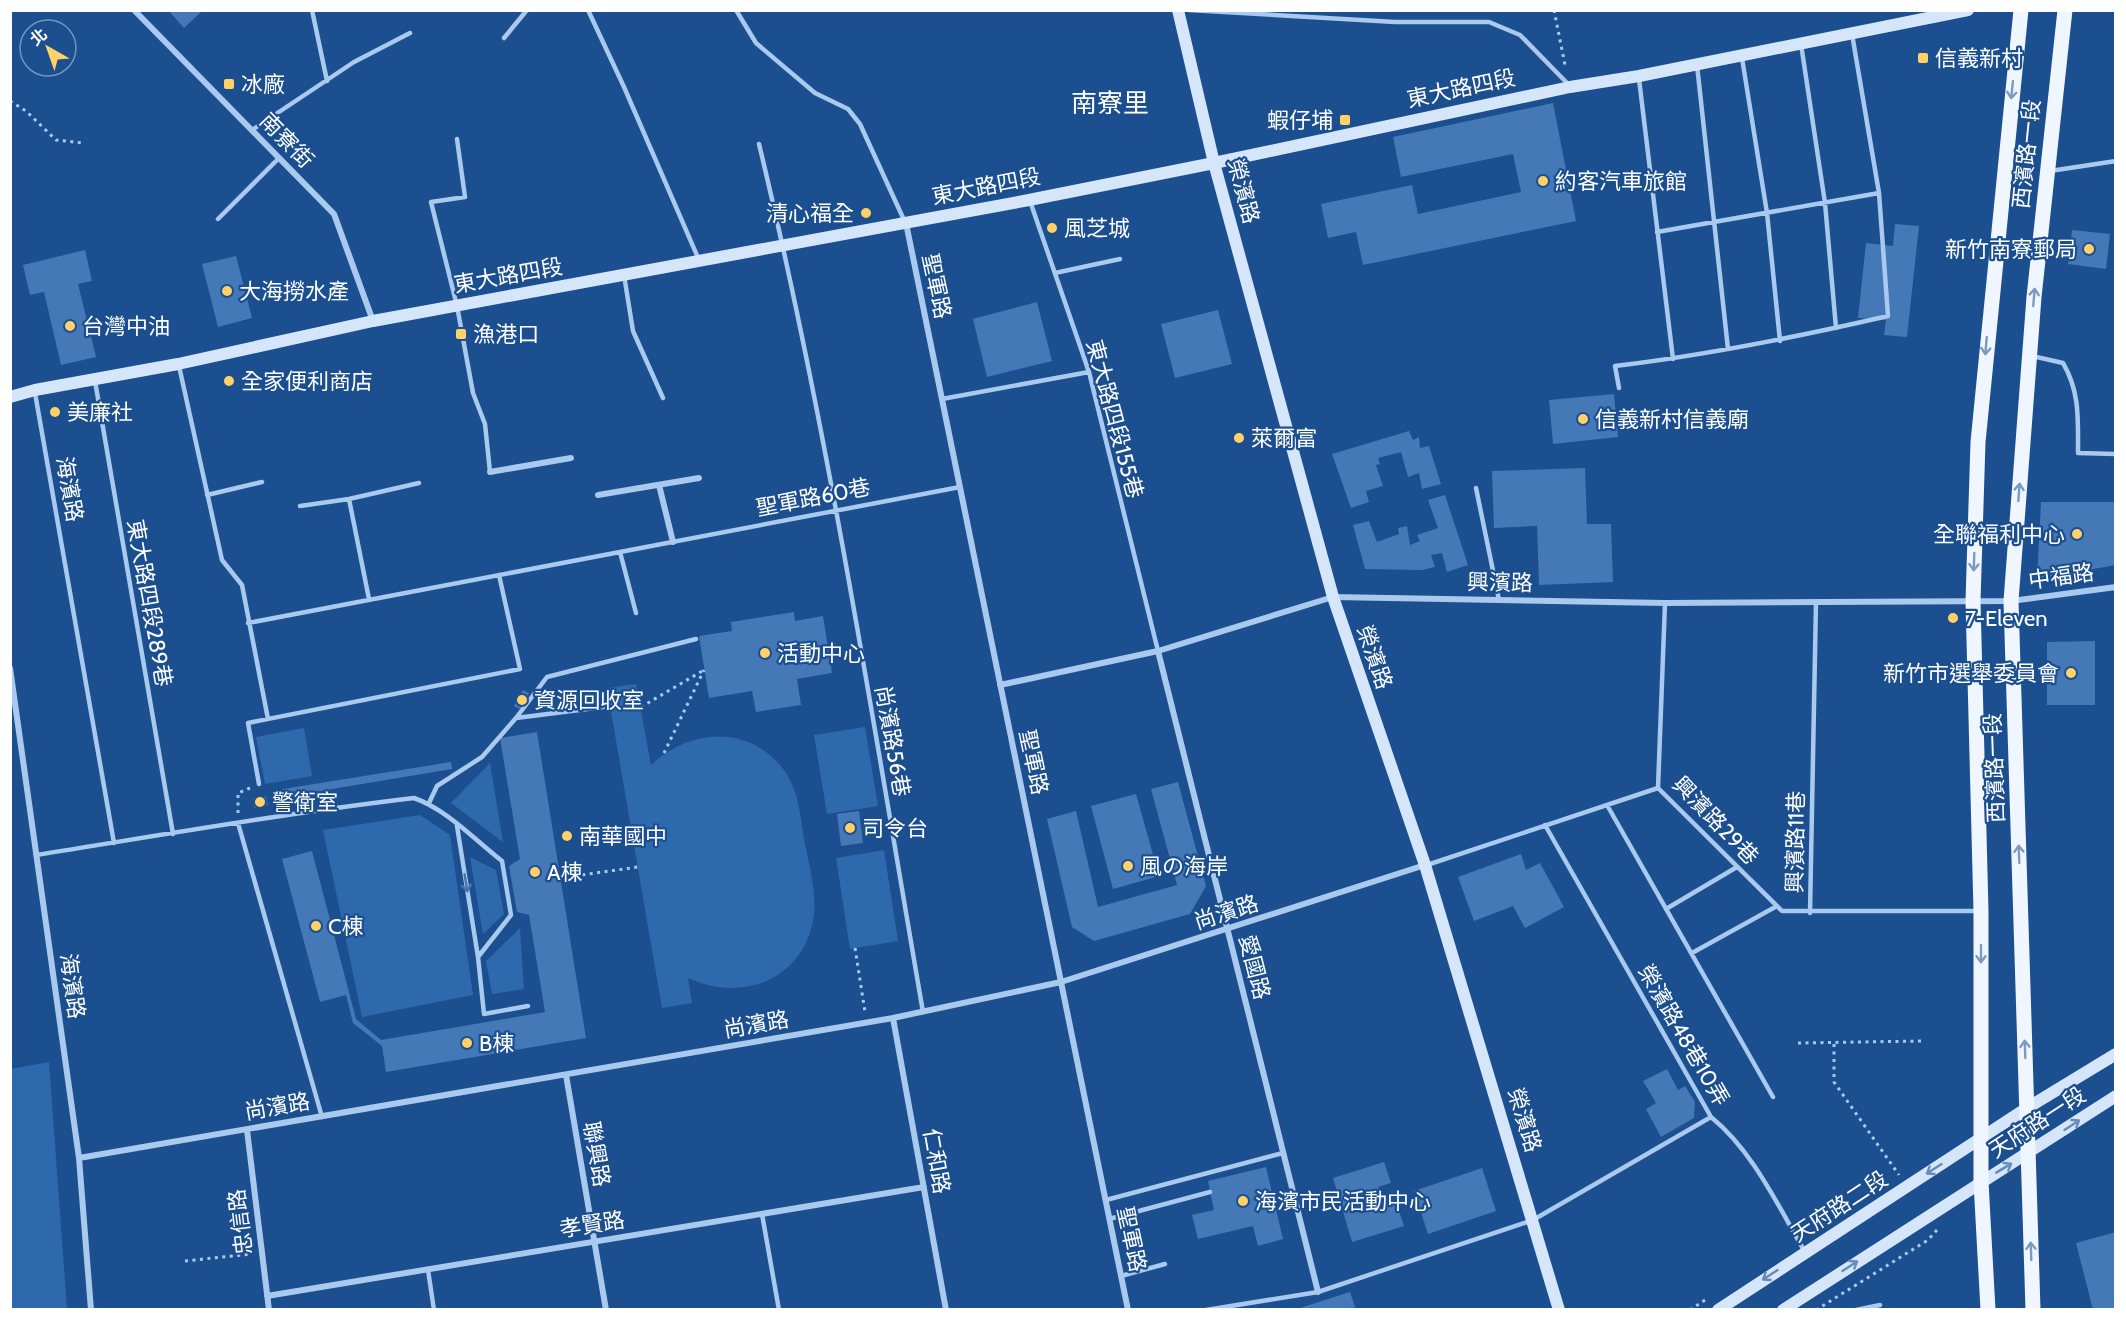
<svg xmlns="http://www.w3.org/2000/svg" width="2126" height="1320" font-family="Cabin,'Noto Sans TC','Noto Sans JP',sans-serif">
<style>
.green{fill:#2e69ad}
.building{fill:#4478b7}
.lines{fill:none;stroke-linecap:round;stroke-linejoin:round}
.path{stroke:#a9c9ee;stroke-width:3;stroke-dasharray:3 4.5;stroke-linecap:butt}
.lane{stroke:#a9c9ee;stroke-width:4.5}
.street{stroke:#a9c9ee;stroke-width:6}
.secondary{stroke:#d6e6fa;stroke-width:12}
.primary{stroke:#f0f6ff;stroke-width:15}
.oneway{stroke:#7b9ac1}
.oneway2{stroke:#4674ac}
.oneway3{stroke:#668bba}
.poi-dot{fill:#ffd166;stroke:#1b4f8f;stroke-width:2}
.labels{text-anchor:middle;stroke-width:4.5;stroke-linejoin:round;paint-order:stroke}
.poi-label{font-size:22px;fill:#fff;stroke:#1b4f8f;text-anchor:start}
.street-label{font-size:22px;fill:#fff;stroke:#1b4f8f}
.quarter-label{font-size:26px;fill:#fff;stroke:#1b4f8f}
</style>
<rect width="100%" height="100%" fill="#1b4f8f"/>
<!-- green -->
<path class="green" d="M636,684L651,765C692,726 757,724 789,778C799,796 801,819 804,839C809,865 818,895 813,921C801,982 740,1002 688,978L692,1003L662,1008L607,688Z
M865,727L878,806L827,814L814,735Z
M304,728L312,776L265,784L256,737Z
M490,763L503,842L451,803Z
M420,815L450,835L473,995L362,1017L323,830Z
M884,850L898,941L850,949L836,858Z
M470,857L496,870L504,914L483,934Z
M520,928L524,989L492,994L486,961Z
M49,1062L67,1309H11V1069Z"/>
<!-- building -->
<path class="building" d="M168,10H203L184,28Z
M1553,103L1576,221L1363,265L1356,232L1328,238L1321,204L1412,185L1418,214L1521,192L1513,154L1401,177L1393,137Z
M1895,224L1919,226L1907,337L1884,335L1886,320L1858,318L1866,243L1893,246Z
M2072,230L2110,234L2106,269L2068,264Z
M85,250L92,281L78,284L96,357L61,365L44,292L30,295L23,265Z
M236,256L252,318L218,327L202,264Z
M1037,302L1052,361L987,377L973,319Z
M1218,310L1232,364L1175,378L1161,324Z
M1614,394L1618,437L1553,444L1549,400Z
M1409,431L1413,440L1419,437L1420,448L1429,446L1441,484L1422,489L1419,473L1408,477L1401,452L1378,458L1380,464L1376,465L1383,486L1366,491L1369,502L1351,508L1332,454Z
M1585,468L1587,524H1611L1613,582L1539,585L1537,526L1494,528L1492,471Z
M1445,495L1468,565L1447,572L1442,553L1431,555L1435,567L1422,570L1365,569L1353,525L1369,521L1377,542L1399,534L1398,528L1407,526L1410,545L1420,541L1417,535L1438,528L1428,500Z
M2041,502H2116V565L2037,579Z
M794,612L795,621L823,616L832,673L797,679L801,705L756,712L752,691L709,698L699,636L732,631L731,622Z
M2095,641V705H2047V642Z
M523,690L529,693L520,709L514,706Z
M537,732L586,1038L386,1072L382,1046L353,1023L346,995L320,1002L282,859L312,851L356,1019L381,1040L545,1012L529,915L517,912L509,866L520,859L500,738Z
M451,762L452,769L284,797L283,789Z
M1178,782L1206,886L1190,914L1094,941L1072,927L1047,819L1076,811L1098,907L1177,885L1151,789Z
M1136,794L1159,876L1113,889L1091,806Z
M266,796L268,805L254,808L253,798Z
M859,811L863,843L841,846L837,814Z
M1521,854L1526,870L1540,863L1564,907L1525,928L1513,906L1474,921L1458,877Z
M1667,1069L1678,1090L1685,1086L1695,1102L1694,1118L1661,1137L1646,1109L1656,1103L1643,1081Z
M1384,1162L1391,1183L1378,1187L1384,1206L1396,1202L1404,1226L1352,1242L1333,1178Z
M1266,1167L1283,1239L1258,1246L1253,1226L1198,1239L1192,1215L1214,1210L1208,1181Z
M1482,1168L1496,1211L1428,1234L1414,1191Z
M2116,1232V1310H2093L2076,1243Z
M1350,1292L1356,1310H1297V1309Z"/>
<g class="lines">
<!-- path -->
<path class="path" d="M1554,10L1565,65
M10,101L26,111L56,140L83,143
M641,707L704,670
M664,753L704,670
M238,813V793L250,788
M560,878L638,867
M855,948L865,1012
M1798,1043L1922,1041
M1834,1044V1082L1899,1175
M185,1261L251,1254
M1690,1310L1708,1298
M1816,1310L1928,1240L1937,1230"/>
<!-- lane -->
<path class="lane" d="M312,10L327,81
M588,10L624,87L699,260
M736,10L756,43L815,93L848,109L860,124L904,220
M1189,10L1395,22H1489L1520,35L1568,84
M504,38L527,10
M1801,44L1825,203L1836,328
M1742,58L1767,213L1780,341
M1697,65L1728,349
M1639,79L1673,359
M252,130L354,62L410,33
M457,139L465,197L431,202L457,306L473,393L485,424L490,472
M759,144C828,430 873,722 923,1012
M2050,171L2116,161
M1030,201L1089,372L1158,651
M218,219L279,158
M1657,232L1879,193
M1055,273L1120,259
M624,275L633,331L663,398
M2032,356L2063,363C2080,392 2078,419 2078,453L2116,454
M179,366L222,560L242,585L268,719
M95,381L173,834
M1619,388L1615,366C1707,355 1797,337 1888,316L1879,193L1852,34
M35,393L114,843
M942,399L1089,372
M1476,488L1499,600
M207,495L262,482
M349,499L369,599
M300,506L349,499L419,483
M620,552L636,613
M1665,603L1658,788L1782,911H1977
M248,623L960,487
M516,718L547,677L696,639
M259,784L248,723L520,669L499,575
M429,803L437,786L482,757L516,718L611,706
M1607,805L1773,1097
M238,823L322,1117
M1545,825L1711,1117C1753,1151 1778,1206 1805,1252
M36,855C162,835 287,813 414,798C446,809 475,840 502,861L511,915L478,957L457,826
M1427,865L1658,788
M1666,909L1737,867
M1810,913L1816,602
M1692,953L1777,906
M478,957L484,1014L528,1006
M1106,1200L1283,1153
M762,1214L779,1310
M1109,1219L1210,1192
M428,1270L434,1310
M1121,1276L1165,1264
M1206,1310L1318,1292L1533,1220L1711,1117
M1856,1310L1880,1305"/>
<!-- street -->
<path class="street" d="M134,10L334,214L373,321
M906,223L1128,1310
M490,472L571,458
M659,485L673,542
M598,495L699,478
M1158,651L1318,1292
M10,668L79,1158L91,1310
M1000,685L1158,651L1333,597L1665,603L2011,601L2116,587
M893,1018L946,1310
M566,1075L606,1310
M247,1130L269,1310
M79,1158L893,1018L1061,982L1425,865
M267,1296L924,1187"/>
<!-- secondary -->
<path class="secondary" d="M1178,10L1214,163L1333,597L1425,865L1559,1310
M10,397L35,390L178,364L373,321L1029,200L1214,163L1570,87L1639,76L1968,10
M1718,1310L2027,1108L2116,1054
M1783,1310L2116,1096"/>
<!-- primary -->
<path class="primary" d="M1988,1310L1981,1182V911L1973,601L1978,442L2021,10
M2033,1310L2011,601L2034,297L2065,10"/>
</g>
<!-- one-way arrows -->
<defs><path id="oneway-shaft" d="M-6 0H5M1.5-3L5.5 0L1.5 3" fill="none" stroke-width="1.6" stroke-linecap="round" stroke-linejoin="round" transform="scale(1.5)"/></defs>
<g class="oneway">
<use href="#oneway-shaft" transform="translate(2012 90) rotate(96)"/>
<use href="#oneway-shaft" transform="translate(2034 297) rotate(-85)"/>
<use href="#oneway-shaft" transform="translate(1986 346) rotate(95)"/>
<use href="#oneway-shaft" transform="translate(2019 492) rotate(-86)"/>
<use href="#oneway-shaft" transform="translate(1974 562) rotate(92)"/>
<use href="#oneway-shaft" transform="translate(2019 854) rotate(-92)"/>
<use href="#oneway-shaft" transform="translate(1981 954) rotate(90)"/>
<use href="#oneway-shaft" transform="translate(2025 1049) rotate(-92)"/>
<use href="#oneway-shaft" transform="translate(2031 1251) rotate(-92)"/>
</g>
<use class="oneway2" href="#oneway-shaft" transform="translate(466 883) rotate(81)"/>
<g class="oneway3">
<use href="#oneway-shaft" transform="translate(2072 1125) rotate(-33)"/>
<use href="#oneway-shaft" transform="translate(2004 1168) rotate(-31)"/>
<use href="#oneway-shaft" transform="translate(1934 1169) rotate(147)"/>
<use href="#oneway-shaft" transform="translate(1850 1266) rotate(-33)"/>
<use href="#oneway-shaft" transform="translate(1770 1275) rotate(147)"/>
</g>
<!-- markers -->
<g class="poi-dot">
<rect x="1917" y="52" width="12" height="12" rx="3"/>
<rect x="223" y="78" width="12" height="12" rx="3"/>
<rect x="1339" y="114" width="12" height="12" rx="3"/>
<circle cx="1543" cy="181" r="6"/>
<circle cx="866" cy="213" r="6"/>
<circle cx="1052" cy="228" r="6"/>
<circle cx="2089" cy="249" r="6"/>
<circle cx="227" cy="291" r="6"/>
<circle cx="70" cy="326" r="6"/>
<rect x="455" y="328" width="12" height="12" rx="3"/>
<circle cx="229" cy="381" r="6"/>
<circle cx="55" cy="412" r="6"/>
<circle cx="1583" cy="419" r="6"/>
<circle cx="1239" cy="438" r="6"/>
<circle cx="2077" cy="534" r="6"/>
<circle cx="1953" cy="618" r="6"/>
<circle cx="765" cy="653" r="6"/>
<circle cx="2071" cy="673" r="6"/>
<circle cx="522" cy="700" r="6"/>
<circle cx="260" cy="802" r="6"/>
<circle cx="850" cy="828" r="6"/>
<circle cx="567" cy="836" r="6"/>
<circle cx="1128" cy="866" r="6"/>
<circle cx="535" cy="872" r="6"/>
<circle cx="316" cy="926" r="6"/>
<circle cx="467" cy="1043" r="6"/>
<circle cx="1243" cy="1201" r="6"/>
</g>
<g class="labels">
<!-- poi labels -->
<g class="poi-label">
<text x="1935" y="66">信義新村</text>
<text x="241" y="92">冰廠</text>
<text x="1333" y="128" text-anchor="end">蝦仔埔</text>
<text x="1555" y="189">約客汽車旅館</text>
<text x="854" y="221" text-anchor="end">清心福全</text>
<text x="1064" y="236">風芝城</text>
<text x="2077" y="257" text-anchor="end">新竹南寮郵局</text>
<text x="239" y="299">大海撈水產</text>
<text x="82" y="334">台灣中油</text>
<text x="473" y="342">漁港口</text>
<text x="241" y="389">全家便利商店</text>
<text x="67" y="420">美廉社</text>
<text x="1595" y="427">信義新村信義廟</text>
<text x="1251" y="446">萊爾富</text>
<text x="2065" y="542" text-anchor="end">全聯福利中心</text>
<text x="1965" y="626">7-Eleven</text>
<text x="777" y="661">活動中心</text>
<text x="2059" y="681" text-anchor="end">新竹市選舉委員會</text>
<text x="534" y="708">資源回收室</text>
<text x="272" y="810">警衛室</text>
<text x="862" y="836">司令台</text>
<text x="579" y="844">南華國中</text>
<text x="1140" y="874">風の海岸</text>
<text x="547" y="880">A棟</text>
<text x="328" y="934">C棟</text>
<text x="479" y="1051">B棟</text>
<text x="1255" y="1209">海濱市民活動中心</text>
</g>
<!-- street labels -->
<g class="street-label">
<text transform="translate(1461 88) rotate(-12)" y="8">東大路四段</text>
<text transform="translate(287 140) rotate(46)" y="8">南寮街</text>
<text transform="translate(2026 154) rotate(-84)" y="8">西濱路一段</text>
<text transform="translate(986 186) rotate(-11)" y="8">東大路四段</text>
<text transform="translate(1244 191) rotate(75)" y="8">榮濱路</text>
<text transform="translate(508 275) rotate(-10)" y="8">東大路四段</text>
<text transform="translate(937 286) rotate(78)" y="8">聖軍路</text>
<text transform="translate(1115 419) rotate(75)" y="8">東大路四段155巷</text>
<text transform="translate(70 489) rotate(80)" y="8">海濱路</text>
<text transform="translate(813 497) rotate(-11)" y="8">聖軍路60巷</text>
<text transform="translate(2061 576) rotate(-8)" y="8">中福路</text>
<text transform="translate(1500 582) rotate(1)" y="8">興濱路</text>
<text transform="translate(150 603) rotate(80)" y="8">東大路四段289巷</text>
<text transform="translate(1375 657) rotate(71)" y="8">榮濱路</text>
<text transform="translate(893 741) rotate(80)" y="8">尚濱路56巷</text>
<text transform="translate(1034 762) rotate(78)" y="8">聖軍路</text>
<text transform="translate(1994 768) rotate(-92)" y="8">西濱路一段</text>
<text transform="translate(1716 820) rotate(46)" y="8">興濱路29巷</text>
<text transform="translate(1795 842) rotate(-89)" y="8">興濱路11巷</text>
<text transform="translate(1226 912) rotate(-18)" y="8">尚濱路</text>
<text transform="translate(1255 967) rotate(76)" y="8">愛國路</text>
<text transform="translate(73 986) rotate(82)" y="8">海濱路</text>
<text transform="translate(756 1024) rotate(-10)" y="8">尚濱路</text>
<text transform="translate(1684 1035) rotate(60)" y="8">榮濱路48巷10弄</text>
<text transform="translate(277 1106) rotate(-10)" y="8">尚濱路</text>
<text transform="translate(1525 1120) rotate(73)" y="8">榮濱路</text>
<text transform="translate(2037 1122) rotate(-33)" y="8">天府路一段</text>
<text transform="translate(597 1154) rotate(80)" y="8">聯興路</text>
<text transform="translate(937 1161) rotate(80)" y="8">仁和路</text>
<text transform="translate(1839 1206) rotate(-33)" y="8">天府路二段</text>
<text transform="translate(240 1222) rotate(-97)" y="8">忠信路</text>
<text transform="translate(592 1224) rotate(-9)" y="8">孝賢路</text>
<text transform="translate(1132 1239) rotate(78)" y="8">聖軍路</text>
</g>
<!-- quarter labels -->
<g class="quarter-label">
<text x="1110" y="112">南寮里</text>
</g>
</g>
<!-- border -->
<rect width="2126" height="1320" fill="none" stroke="#ffffff" stroke-width="24"/>
<!-- north arrow -->
<g transform="translate(48 48) rotate(320)"><circle r="28" fill="#1b4f8f" stroke="#7695bc" stroke-width="1.5"/>
<path d="M0-4.5L10 22L0 15L-10 22Z" fill="#ffd166"/>
<text y="-9" font-size="16" font-weight="bold" text-anchor="middle" fill="#ffffff">北</text>
</g>
</svg>
